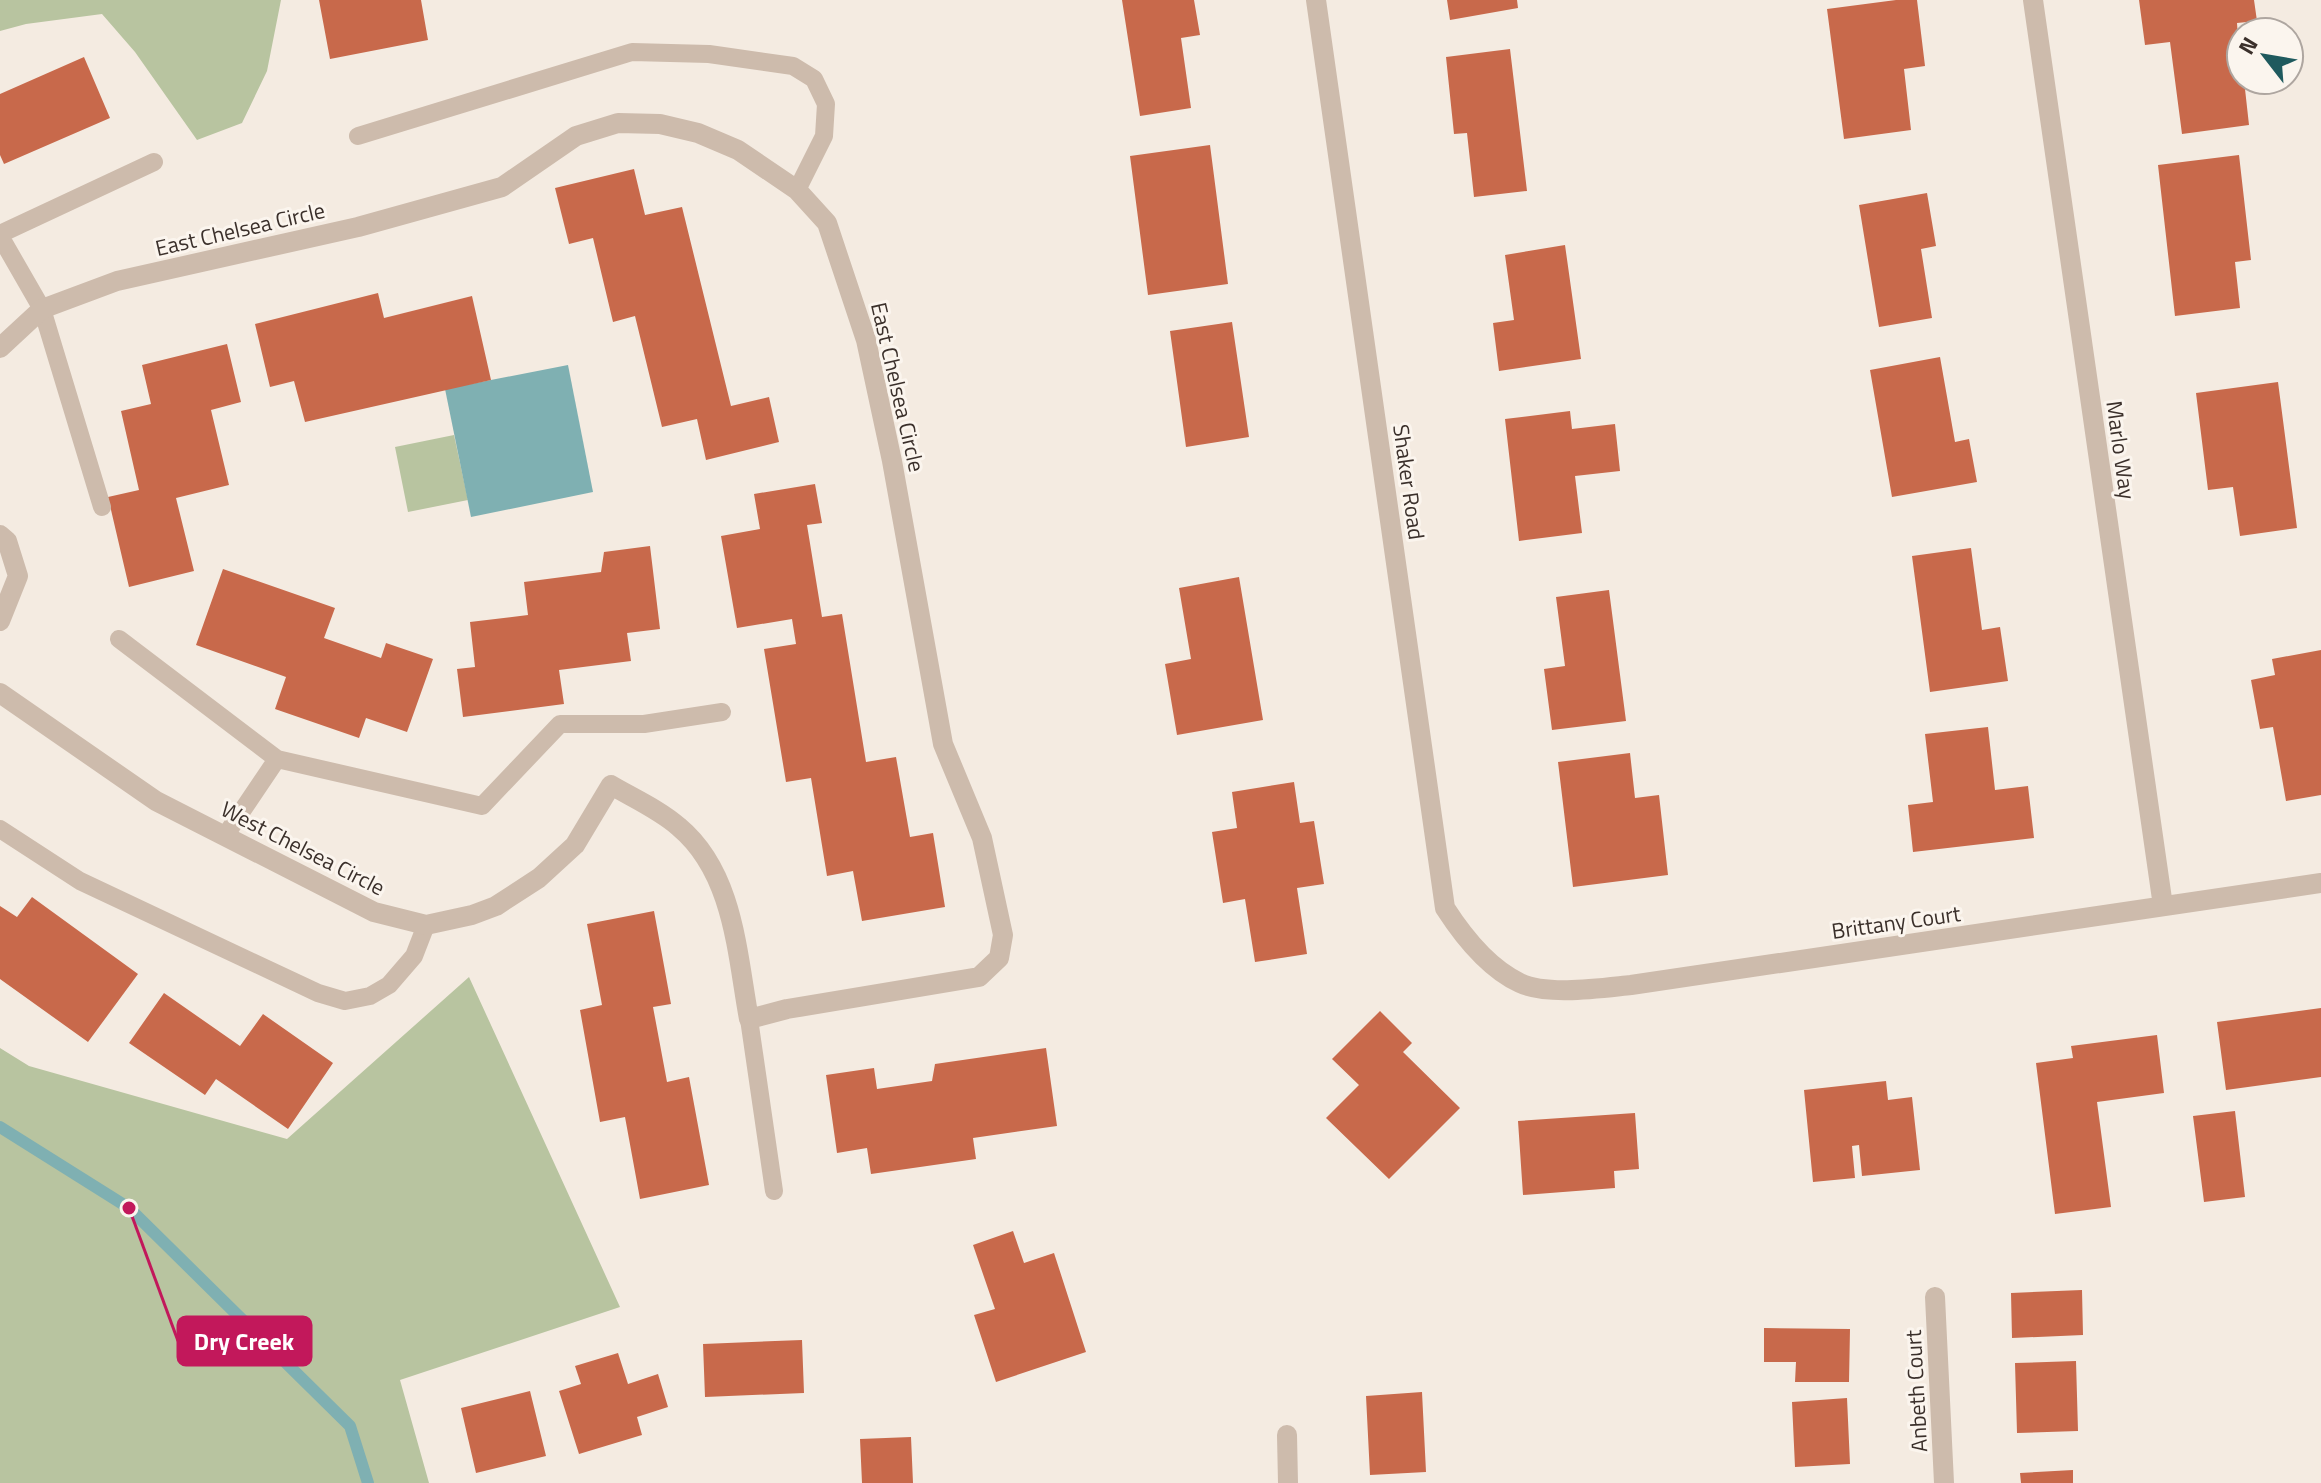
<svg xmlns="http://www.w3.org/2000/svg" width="2321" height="1483" font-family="'Titillium Web',sans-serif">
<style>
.green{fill:#b8c4a0}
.water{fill:#7fb0b2}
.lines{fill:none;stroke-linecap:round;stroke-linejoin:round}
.stream{stroke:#7fb0b2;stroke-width:12}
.building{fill:#c8694b}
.service{stroke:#cdbbac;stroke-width:18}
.minor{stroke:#cdbbac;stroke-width:20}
.labels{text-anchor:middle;stroke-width:6;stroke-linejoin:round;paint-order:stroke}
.street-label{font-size:22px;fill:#3b302b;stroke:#fbf5ee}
.leader{fill:none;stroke:#c2185b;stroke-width:3}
.callout-dot{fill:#c2185b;stroke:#fbf5ee;stroke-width:3}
.callout{fill:#c2185b;stroke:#c2185b;stroke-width:3}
.callout-label{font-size:24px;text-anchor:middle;font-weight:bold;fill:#fff}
</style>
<rect width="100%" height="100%" fill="#f4ebe1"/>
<!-- green -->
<path class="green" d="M0,0H281L267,71L242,123L197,140L135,52L102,14L26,24L0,31Z
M454,435L468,500L408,512L395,447Z
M469,977L620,1307L400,1380L429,1483H0V1048L29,1066L287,1139Z"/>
<!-- water -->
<path class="water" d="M568,365L593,492L471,517L445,389Z"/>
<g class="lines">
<!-- stream -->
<path class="stream" d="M0,1127L129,1208L350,1426L368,1483"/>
</g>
<!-- building -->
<path class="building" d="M319,0H421L428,40L330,59Z
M1122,0H1194L1200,35L1181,38L1191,108L1140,116Z
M1447,0H1517L1518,8L1450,20Z
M1896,0H1917L1925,66L1904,69L1911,130L1844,139L1827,9Z
M2139,0H2254L2257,21L2237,23L2241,80H2244L2249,125L2182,134L2170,42L2145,45Z
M1510,49L1527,191L1474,197L1467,133L1454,134L1446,57Z
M84,57L110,118L4,164L0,155V94Z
M1210,145L1228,284L1148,295L1130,156Z
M2239,155L2251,260L2235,262L2240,308L2175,316L2158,165Z
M634,169L645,215L682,207L731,406L769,397L779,442L706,460L697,419L662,427L635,316L613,322L593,238L569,244L555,188Z
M1927,193L1936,246L1921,249L1932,318L1879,327L1859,205Z
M1565,245L1581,359L1499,371L1493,323L1514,320L1505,255Z
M378,293L384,318L472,296L491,380L305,422L294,381L270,387L255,324Z
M1232,322L1249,437L1186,447L1170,331Z
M227,344L241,402L211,410L229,485L176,498L194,571L129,587L108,497L139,490L121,411L151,404L142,365Z
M1940,357L1955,442L1969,439L1977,482L1892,497L1870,370Z
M2278,382L2297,528L2240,536L2233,487L2208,490L2196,393Z
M1570,411L1572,429L1615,424L1620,471L1575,476L1582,533L1519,541L1505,419Z
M815,484L822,523L807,525L822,617L842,614L866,762L896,757L910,837L933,833L945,907L862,921L853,871L827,876L811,778L786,782L764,649L796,644L792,619L737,628L721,536L760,529L754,494Z
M650,546L660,629L627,633L631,661L559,670L564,704L463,717L457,669L475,667L470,622L528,615L524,582L601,572L604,552Z
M1971,548L1982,630L2000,627L2008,681L1930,692L1912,556Z
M223,569L335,608L324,638L381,658L386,643L433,659L407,732L366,718L359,738L275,709L286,677L196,645Z
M1239,577L1263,720L1177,735L1165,664L1191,659L1179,588Z
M1609,590L1626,721L1552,730L1544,669L1565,666L1556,597Z
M2321,650V795L2286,801L2273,727L2260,729L2251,680L2275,675L2272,659Z
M1988,727L1995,790L2028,786L2034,838L1913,852L1908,805L1933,802L1925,734Z
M1630,753L1635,798L1659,795L1668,875L1573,887L1558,762Z
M1294,782L1300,823L1314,821L1324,884L1297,888L1307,954L1255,962L1245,899L1223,903L1212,832L1237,828L1232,792Z
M32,897L138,974L88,1042L0,979V906L17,917Z
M654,911L671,1004L653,1007L667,1082L689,1077L709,1185L640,1199L625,1117L600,1122L580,1010L602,1005L587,924Z
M164,993L240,1046L263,1014L333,1063L288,1129L216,1079L205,1095L129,1043Z
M2321,1008V1077L2226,1090L2217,1022Z
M1380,1011L1412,1043L1403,1052L1460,1108L1389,1179L1326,1118L1359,1085L1332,1059Z
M2157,1035L2164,1093L2097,1102L2111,1207L2055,1214L2036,1063L2073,1058L2071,1046Z
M1046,1048L1057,1126L973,1138L976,1159L871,1174L867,1148L837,1153L826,1075L874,1068L877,1089L932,1081L935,1064Z
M1886,1081L1888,1100L1912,1097L1920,1170L1862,1176L1859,1145L1852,1146L1855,1178L1813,1182L1804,1090Z
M2235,1111L2245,1197L2204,1202L2193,1116Z
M1635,1113L1639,1169L1614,1171L1615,1188L1523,1195L1518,1121Z
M1013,1231L1024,1263L1054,1253L1086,1352L996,1382L974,1315L995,1309L973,1245Z
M2082,1290L2083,1335L2012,1338L2011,1293Z
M1764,1328L1850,1329L1849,1382H1795L1796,1362H1764Z
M802,1340L804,1393L705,1397L703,1344Z
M618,1353L628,1384L658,1374L668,1407L637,1417L642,1435L579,1454L559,1391L581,1384L575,1366Z
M2076,1361L2078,1431L2017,1433L2015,1363Z
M530,1391L546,1456L476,1473L461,1408Z
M1422,1392L1426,1472L1370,1475L1366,1396Z
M1847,1398L1850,1464L1795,1467L1792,1402Z
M911,1437L913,1483H862L860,1439Z
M2073,1470V1483H2021L2020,1473Z"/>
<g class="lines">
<!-- service -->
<path class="service" d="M358,136L632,52L709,54L793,66L814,79L826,104L824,136L797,190
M0,234L154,162
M0,236L42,309L102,507
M119,639L277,759L482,806L560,724H644L722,712
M0,829L80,881L318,993L345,1001L370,996L389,985L414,956L426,925
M225,836L277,759
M749,1019L774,1191"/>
<!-- minor -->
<path class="minor" d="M1316,0L1445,908C1463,936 1488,968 1520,983C1547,996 1601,988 1631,985L2321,883
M2033,0L2163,906
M0,348L42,309L117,281L358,227L502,187L576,136L618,123L660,124L698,133L738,150L797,190L827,223L866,340L892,461L943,744L982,838L1003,935L999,958L979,977L787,1009L749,1019C737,954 734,873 679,827C660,810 633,798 611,785L575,845L539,878L496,906L472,915L426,925L374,912L156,801L0,693
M0,535L7,541L18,576L0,621
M1935,1297L1944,1483
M1287,1435L1288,1483"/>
</g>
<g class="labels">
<!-- street labels -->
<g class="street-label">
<text transform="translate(240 229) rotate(-13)" y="8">East Chelsea Circle</text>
<text transform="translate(898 387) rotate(77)" y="8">East Chelsea Circle</text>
<text transform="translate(2121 450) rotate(82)" y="8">Marlo Way</text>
<text transform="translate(1409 482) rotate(82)" y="8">Shaker Road</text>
<text transform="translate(303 848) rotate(27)" y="8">West Chelsea Circle</text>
<text transform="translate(1896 922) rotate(-8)" y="8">Brittany Court</text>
<text transform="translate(1916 1391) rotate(-93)" y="8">Anbeth Court</text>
</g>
</g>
<!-- callouts -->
<path class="leader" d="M129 1208L178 1341"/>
<circle class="callout-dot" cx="129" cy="1208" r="8"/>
<rect class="callout" x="178" y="1317" width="133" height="48" rx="8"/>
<g class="callout-label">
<text x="244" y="1350">Dry Creek</text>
</g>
<!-- north arrow -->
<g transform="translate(2265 56) rotate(301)"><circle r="38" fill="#fbf5ee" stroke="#aea6a0" stroke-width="2"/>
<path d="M0-6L14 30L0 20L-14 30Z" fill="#1f5a5e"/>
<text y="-12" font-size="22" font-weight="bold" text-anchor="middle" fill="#3b302b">N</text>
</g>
</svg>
